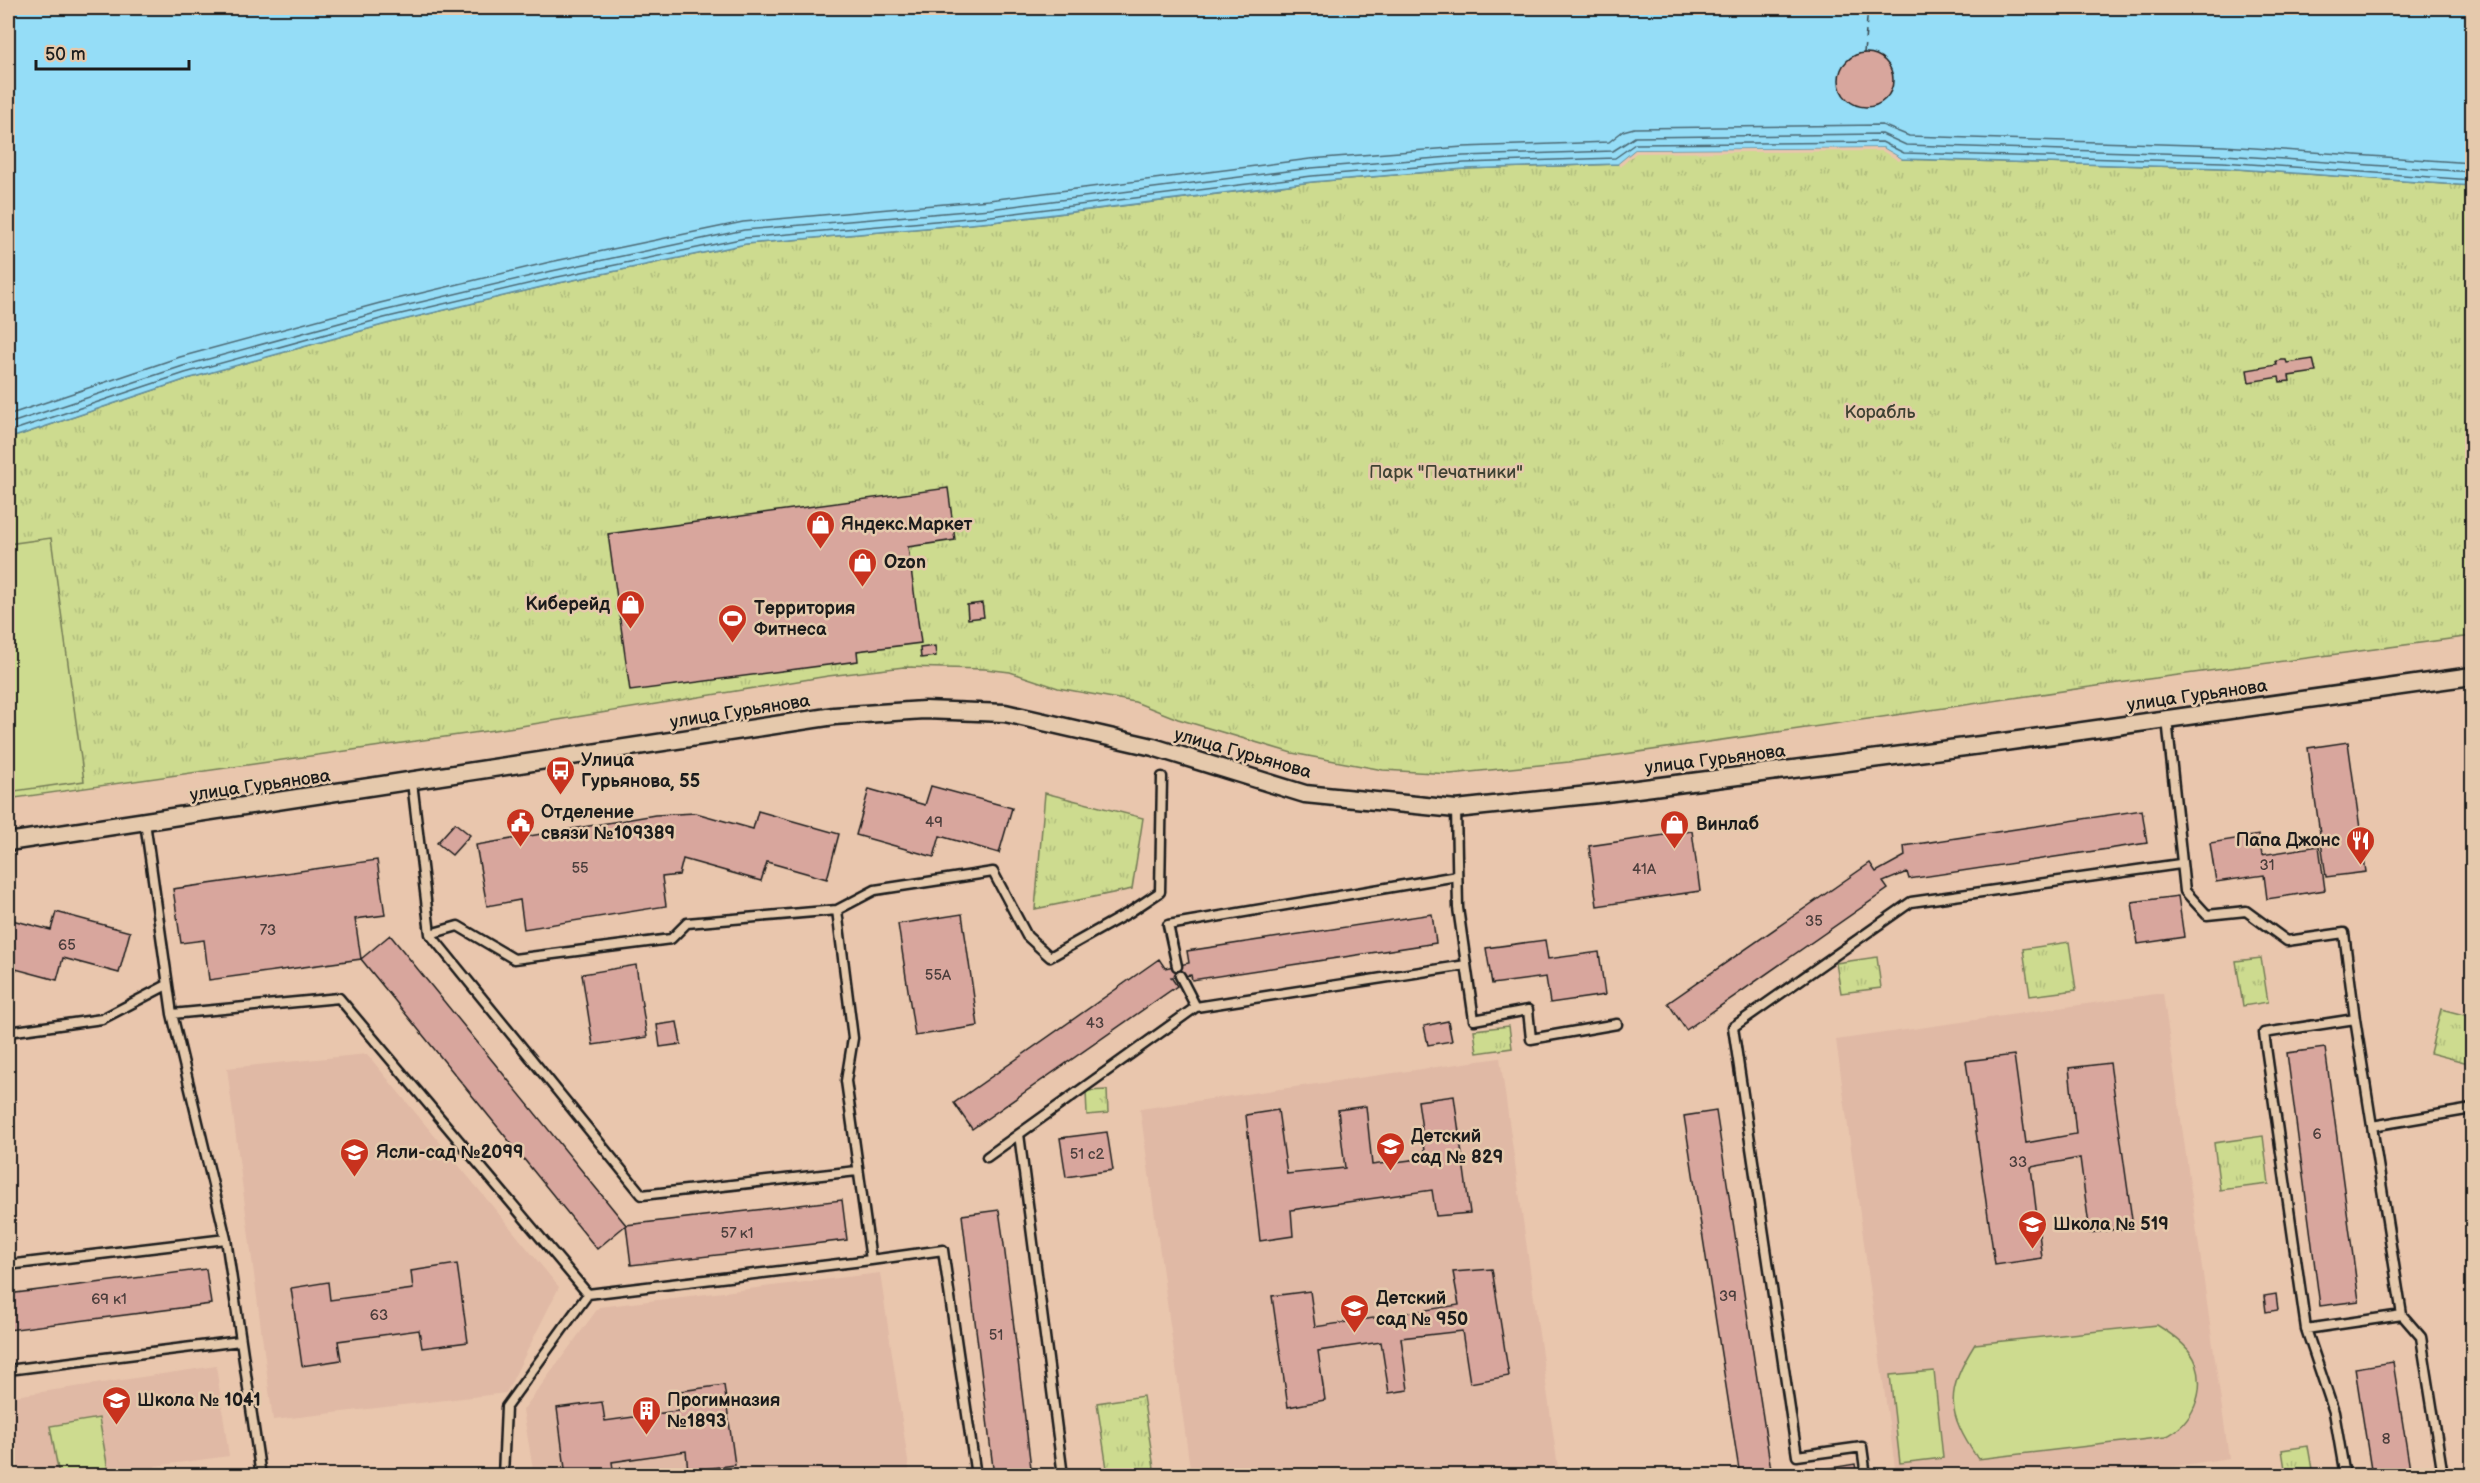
<svg xmlns="http://www.w3.org/2000/svg" width="2480" height="1483" font-family="'Balsamiq Sans',sans-serif">
<style>
.built{fill:#e0b9a5}
.grass{fill:url(#grass-tufts);stroke:#747c56;stroke-width:1.5}
.pitch{fill:#cddb8f;stroke:#747c56;stroke-width:1.5}
.water{fill:#95ddf7;stroke:#65909f;stroke-width:1.5}
.pier{fill:#e9c6ad}
.lines{fill:none;stroke-linecap:round;stroke-linejoin:round}
.shore{stroke:#4c6974;stroke-width:1.5}
.ferry{stroke:#344348;stroke-width:1.5;stroke-dasharray:8 6;stroke-linecap:butt}
.building{fill:#d8a69d;stroke:#1c1c1c;stroke-width:1.5}
.lane-casing{stroke:#1c1c1c;stroke-width:13}
.street-casing{stroke:#1c1c1c;stroke-width:21}
.lane{stroke:#e5c9ac;stroke-width:8}
.street{stroke:#e5c9ac;stroke-width:16}
.labels{text-anchor:middle;stroke-width:5;stroke-linejoin:round;paint-order:stroke}
.number-label{font-size:15px;fill:#4b3e3c}
.park-label{font-size:18px;fill:#3f4233;stroke:#e5c9ac}
.poi-label{font-size:18px;font-weight:bold;fill:#1c1c1c;stroke:#e5c9ac;text-anchor:start}
.street-label{font-size:18px;fill:#1c1c1c;stroke:#e5c9ac}
</style>
<defs>
<pattern id="grass-tufts" width="24" height="20" patternUnits="userSpaceOnUse" patternTransform="scale(1.5)"><rect width="24" height="20" fill="#cddb8f"/><path d="M3 7l-1-3M5 7V3M7 7l1-3M15 17l-1-3M17 17v-4M19 17l1-3" fill="none" stroke="#afbb7b"/></pattern>
</defs>
<rect width="100%" height="100%" fill="#e9c6ad"/>
<filter id="ink" filterUnits="userSpaceOnUse"><feTurbulence type="fractalNoise" baseFrequency=".0167" numOctaves="2"/><feDisplacementMap in="SourceGraphic" scale="12" xChannelSelector="R" yChannelSelector="G"/><feConvolveMatrix kernelMatrix="1 2 1 2 8 2 1 2 1" color-interpolation-filters="sRGB"/></filter>
<g filter="url(#ink)">
<!-- built -->
<path class="built" d="M2163,993L2229,1458L2112,1476L1896,1475L1836,1040Z
M367,1054L559,1287L506,1393L273,1420L227,1068Z
M1500,1058L1559,1475H1191L1140,1109Z
M880,1273L910,1475H534L523,1410L599,1307Z
M216,1366L229,1456L155,1466L156,1475H8V1397Z"/>
<!-- grass -->
<path class="grass" d="M1883,148L1902,159L2223,168L2472,186V636L2111,684L1569,762L1450,774L1383,770L1292,753L1178,719L1135,702L1058,688L1010,672L985,669L904,667L828,676L515,727L8,799V439L187,379L386,324L554,284L746,244L992,222L1312,182L1464,169L1618,164L1635,150Z
M1045,793L1143,818L1132,889L1035,909Z
M2069,942L2076,990L2030,996L2023,949Z
M1877,957L1881,988L1841,993L1836,963Z
M2261,958L2268,1002L2243,1006L2236,961Z
M2441,1009L2472,1017V1064L2430,1053Z
M1509,1026L1512,1048L1477,1053L1474,1030Z
M1107,1090L1108,1113L1087,1115L1086,1091Z
M2263,1136L2269,1184L2220,1190L2214,1143Z
M1143,1396L1155,1475H1108L1097,1403Z
M2308,1446L2313,1475H2286L2282,1450Z"/>
<!-- pitch -->
<path class="pitch" d="M51,538L84,781L8,792V544Z
M2157,1325C2170,1333 2191,1348 2196,1363C2206,1392 2193,1424 2165,1437L1978,1459C1946,1412 1945,1392 1975,1344Z
M1934,1371L1943,1458L1900,1463L1890,1375Z
M99,1418L109,1475H59L50,1426Z"/>
<!-- water -->
<path class="water" d="M8,8H2472V186L2223,168L1902,159L1883,148L1635,150L1618,164L1464,169L1312,182L992,222L746,244L554,284L386,324L187,379L8,439Z"/>
<!-- pier -->
<path class="pier" d="M1883,148L1902,159L1899,161L1882,151L1636,153L1620,167L1618,164L1635,150Z"/>
<g class="lines">
<!-- shore -->
<path class="shore" d="M8,415L180,357L380,303L550,262L743,222L989,200L1310,159L1463,147L1609,142L1623,131L1634,128L1882,125L1909,136L2224,146L2472,163
M8,424L183,366L383,311L552,271L744,230L990,209L1311,168L1463,156L1613,151L1635,137L1882,134L1906,145L2224,155L2472,172
M8,432L185,373L384,318L553,278L745,238L991,216L1312,176L1464,163L1615,158L1635,144L1882,142L1904,153L2223,162L2472,180"/>
<!-- ferry -->
<path class="ferry" d="M1864,53L1868,8"/>
</g>
<!-- building -->
<path class="building" d="M1839 80a27 27 0 1 1 54 0a27 27 0 1 1-54 0Z
M2313,359L2316,372L2289,376L2290,381L2280,382L2279,377L2249,382L2247,370L2277,365L2276,361L2281,360H2286L2287,363Z
M948,488L955,540L908,547L921,643L857,651L858,661L630,691L608,534Z
M982,603L984,617L968,619L967,605Z
M935,646L936,656L921,658L920,648Z
M2348,742L2366,872L2326,877L2308,748Z
M931,786L1012,808L999,853L940,836L934,857L856,835L869,789L925,805Z
M2142,810L2147,843L1909,879L1907,872L1883,882L1888,889L1686,1030L1668,1003L1870,863L1876,872L1905,856L1904,846Z
M758,811L839,834L827,879L767,862L761,881L683,859L679,875L662,877L666,906L524,929L520,900L487,906L476,845L655,815L696,813L753,829Z
M455,823L470,835L452,855L437,843Z
M1692,831L1700,891L1597,906L1589,846Z
M2259,835L2262,855L2319,846L2325,890L2267,899L2264,875L2216,882L2210,843Z
M377,860L385,915L355,919L361,959L209,980L204,940L181,943L173,889Z
M2178,896L2184,937L2138,944L2132,902Z
M56,912L130,932L119,973L63,958L57,980L8,967V919L51,930Z
M962,914L978,1026L915,1036L898,924Z
M1432,914L1436,943L1192,980L1191,975L1171,977L1177,986L972,1129L954,1103L1159,959L1165,968L1189,963L1187,951Z
M390,935L626,1225L597,1249L361,959Z
M1545,940L1548,959L1599,952L1605,995L1550,1003L1546,977L1492,984L1486,948Z
M636,965L647,1037L593,1045L582,974Z
M1448,1021L1452,1041L1428,1045L1424,1026Z
M677,1022L681,1044L660,1047L657,1025Z
M2325,1048L2359,1301L2320,1306L2287,1053Z
M2014,1055L2026,1143L2076,1134L2069,1068L2110,1063L2133,1227L2090,1233L2080,1158L2031,1167L2042,1258L1995,1265L1966,1061Z
M1454,1096L1470,1213L1436,1216L1432,1190L1291,1210L1293,1236L1260,1241L1246,1115L1278,1110L1287,1174L1345,1168L1338,1110L1366,1106L1372,1165L1426,1158L1418,1101Z
M1716,1111L1772,1476H1740L1684,1116Z
M1107,1132L1113,1170L1066,1177L1060,1138Z
M842,1200L847,1240L631,1265L626,1225Z
M999,1210L1004,1245L1032,1476H994L962,1215Z
M457,1264L468,1342L422,1348L419,1330L338,1341L341,1360L302,1366L291,1288L328,1282L330,1300L413,1289L411,1271Z
M206,1269L211,1304L8,1330V1294Z
M1492,1269L1509,1376L1470,1383L1462,1331L1401,1338L1408,1390L1389,1393L1381,1342L1318,1351L1325,1400L1288,1407L1272,1296L1310,1291L1315,1327L1459,1305L1453,1272Z
M2276,1294L2278,1310L2266,1312L2264,1296Z
M2393,1362L2411,1476H2372L2355,1368Z
M724,1385L735,1465L688,1471L686,1451L612,1462L614,1476H566L557,1408L602,1402L605,1421L684,1410L681,1391Z
M1855,1464L1857,1476H1783Z"/>
<g class="lines">
<defs>
<path id="lane" d="M2167,719L2185,891L2207,915L2246,911L2287,941L2344,933L2355,1019
M412,782L430,934L642,1195L857,1171
M1456,809L1458,908L1474,1020L1528,1010L1531,1039L1617,1024
M145,822L172,1014L339,998L588,1294L871,1260L846,1081L853,1038L837,910L687,923L671,939L514,959L458,926L430,934
M837,910L875,890L993,872L1027,936L1050,957L1130,912L1160,892L1162,777
M1177,966L1168,925L1457,876
M1180,976L1196,1007
M172,1014L226,1239L261,1476
M8,1032L102,1019L167,985
M2372,1126L2472,1109
M1019,1134L1063,1476
M987,1157L1196,1007L1466,965
M871,1260L943,1250L976,1476
M8,1265L226,1239
M2402,1315L2306,1329L2264,1033L2355,1019L2402,1315L2421,1337L2443,1476
M2306,1329L2334,1412L2345,1476
M8,1370L240,1341
M503,1476L506,1407L588,1294
M1866,1476L1862,1447L1797,1456L1733,1027L1911,902L2180,864"/>
<path id="street" d="M8,842L834,716L924,710L1005,713L1153,747L1305,794L1456,809L1598,794L2004,742L2472,676"/>
</defs>
<!-- lane casing -->
<use href="#lane" class="lane-casing"/>
<!-- street casing -->
<use href="#street" class="street-casing"/>
<!-- lane -->
<use href="#lane" class="lane"/>
<!-- street -->
<use href="#street" class="street"/>
</g>
</g>
<!-- icons -->
<defs>
<symbol id="shop-pin" viewBox="-11 -11 22 30"><path d="M0 17L-7.5 6A9.5 9.5 0 1 1 7.5 6Z" fill="#c8321e" stroke="#e5c9ac"/><path d="M-5-2.5h2.3a2.7 3.5 0 0 1 5.4 0H5L5.5 6h-11ZM-1.5-2.5h3a1.5 2.3 0 0 0-3 0Z" fill="#fff"/></symbol>
<symbol id="stadium-pin" viewBox="-11 -11 22 30"><path d="M0 17L-7.5 6A9.5 9.5 0 1 1 7.5 6Z" fill="#c8321e" stroke="#e5c9ac"/><path d="M0-5a6.5 5 0 1 0 0 10a6.5 5 0 1 0 0-10ZM-3.5-1.8h7v3.6h-7Z" fill="#fff"/></symbol>
<symbol id="bus-pin" viewBox="-11 -11 22 30"><path d="M0 17L-7.5 6A9.5 9.5 0 1 1 7.5 6Z" fill="#c8321e" stroke="#e5c9ac"/><path d="M-5-6H5V4H4V6H2V4H-2V6H-4V4H-5ZM-3.5-4V0h7V-4ZM-3.5 1.2v1.5H-2V1.2ZM2 1.2v1.5H3.5V1.2Z" fill="#fff"/></symbol>
<symbol id="civic-pin" viewBox="-11 -11 22 30"><path d="M0 17L-7.5 6A9.5 9.5 0 1 1 7.5 6Z" fill="#c8321e" stroke="#e5c9ac"/><path d="M-.6-6.5H3V-4.5H.6V-3L4-1V1h2V6H-6V1h2V-1L-.6-3ZM-1.2 2.5V6h2.4V2.5Z" fill="#fff"/></symbol>
<symbol id="restaurant-pin" viewBox="-11 -11 22 30"><path d="M0 17L-7.5 6A9.5 9.5 0 1 1 7.5 6Z" fill="#c8321e" stroke="#e5c9ac"/><path d="M-5-6h1v4h1v-4h1v4h1v-4h1v5L-1.5 .5V6h-2V.5L-5-1ZM5-6V6H3V1.5H1.5Q1.5-4 5-6Z" fill="#fff"/></symbol>
<symbol id="school-pin" viewBox="-11 -11 22 30"><path d="M0 17L-7.5 6A9.5 9.5 0 1 1 7.5 6Z" fill="#c8321e" stroke="#e5c9ac"/><path d="M0-5L7-2L0 1L-7-2ZM-4 1L0 2.5L4 1V4Q0 6-4 4Z" fill="#fff"/></symbol>
<symbol id="building-pin" viewBox="-11 -11 22 30"><path d="M0 17L-7.5 6A9.5 9.5 0 1 1 7.5 6Z" fill="#c8321e" stroke="#e5c9ac"/><path d="M-4-6H4V6H1V3H-1V6H-4ZM-2.5-4.3h1.7v1.8h-1.7ZM.8-4.3h1.7v1.8H.8ZM-2.5-1h1.7V.8h-1.7ZM.8-1h1.7V.8H.8Z" fill="#fff"/></symbol>
</defs>
<g fill-rule="evenodd">
<use href="#shop-pin" x="804" y="508" width="33" height="45"/>
<use href="#shop-pin" x="846" y="546" width="33" height="45"/>
<use href="#shop-pin" x="614" y="588" width="33" height="45"/>
<use href="#stadium-pin" x="716" y="602" width="33" height="45"/>
<use href="#bus-pin" x="544" y="754" width="33" height="45"/>
<use href="#civic-pin" x="504" y="806" width="33" height="45"/>
<use href="#shop-pin" x="1658" y="808" width="33" height="45"/>
<use href="#restaurant-pin" x="2344" y="824" width="33" height="45"/>
<use href="#school-pin" x="1374" y="1130" width="33" height="45"/>
<use href="#school-pin" x="338" y="1136" width="33" height="45"/>
<use href="#school-pin" x="2016" y="1208" width="33" height="45"/>
<use href="#school-pin" x="1338" y="1292" width="33" height="45"/>
<use href="#school-pin" x="100" y="1384" width="33" height="45"/>
<use href="#building-pin" x="630" y="1394" width="33" height="45"/>
</g>
<g class="labels">
<!-- number labels -->
<g class="number-label">
<text x="934" y="827">49</text>
<text x="2267" y="870">31</text>
<text x="580" y="873">55</text>
<text x="1644" y="874">41А</text>
<text x="1814" y="926">35</text>
<text x="268" y="935">73</text>
<text x="67" y="950">65</text>
<text x="938" y="980">55А</text>
<text x="1095" y="1028">43</text>
<text x="2317" y="1139">6</text>
<text x="1087" y="1159">51 с2</text>
<text x="2018" y="1167">33</text>
<text x="737" y="1238">57 к1</text>
<text x="1728" y="1301">39</text>
<text x="109" y="1304">69 к1</text>
<text x="379" y="1320">63</text>
<text x="996" y="1340">51</text>
<text x="2386" y="1444">8</text>
</g>
<!-- park labels -->
<g class="park-label">
<text x="1880" y="418">Корабль</text>
<text x="1446" y="478">Парк "Печатники"</text>
</g>
<!-- poi labels -->
<g class="poi-label">
<text x="841" y="530">Яндекс.Маркет</text>
<text x="884" y="568">Ozon</text>
<text x="610" y="610" text-anchor="end">Киберейд</text>
<text x="754" y="614">Территория<tspan x="754" dy="21">Фитнеса</tspan></text>
<text x="581" y="766">Улица<tspan x="581" dy="21">Гурьянова, 55</tspan></text>
<text x="541" y="818">Отделение<tspan x="541" dy="21">связи №109389</tspan></text>
<text x="1696" y="830">Винлаб</text>
<text x="2340" y="846" text-anchor="end">Папа Джонс</text>
<text x="1411" y="1142">Детский<tspan x="1411" dy="21">сад № 829</tspan></text>
<text x="376" y="1158">Ясли-сад №2099</text>
<text x="2053" y="1230">Школа № 519</text>
<text x="1376" y="1304">Детский<tspan x="1376" dy="21">сад № 950</tspan></text>
<text x="137" y="1406">Школа № 1041</text>
<text x="667" y="1406">Прогимназия<tspan x="667" dy="21">№1893</tspan></text>
</g>
<!-- street labels -->
<g class="street-label">
<text transform="translate(2197 695) rotate(-8)" y="6">улица Гурьянова</text>
<text transform="translate(740 711) rotate(-9)" y="6">улица Гурьянова</text>
<text transform="translate(1243 753) rotate(16)" y="6">улица Гурьянова</text>
<text transform="translate(1715 759) rotate(-7)" y="6">улица Гурьянова</text>
<text transform="translate(260 785) rotate(-8)" y="6">улица Гурьянова</text>
</g>
</g>
<!-- margin -->
<rect width="2480" height="1483" fill="none" stroke="#e5c9ac" stroke-width="30"/>
<rect x="15" y="15" width="2450" height="1453" fill="none" stroke="#1c1c1c" stroke-width="2" filter="url(#ink)"/>
<!-- scale -->
<path d="M36 60v9h153v-9" fill="none" stroke="#1c1c1c" stroke-width="3"/>
<text x="45" y="60" font-size="18" fill="#1c1c1c" stroke="#e5c9ac" stroke-width="4.5" paint-order="stroke">50 m</text>
</svg>
